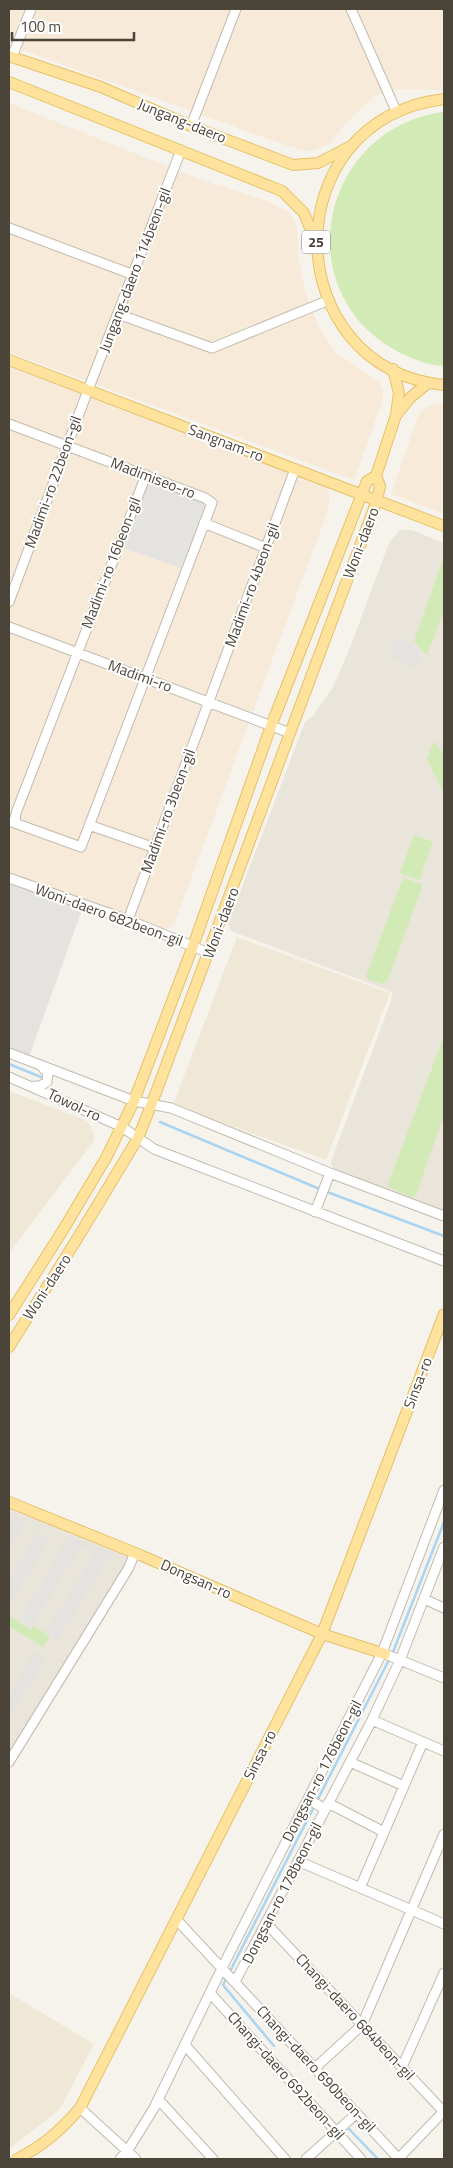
<svg xmlns="http://www.w3.org/2000/svg" width="453" height="2168" font-family="'Titillium Web',sans-serif">
<style>
.residential{fill:#eae5da}
.commercial{fill:#f7ead8}
.education{fill:#efe8d6}
.green{fill:#d2eab5}
.parking{fill:#e5e3e0}
.lines{fill:none;stroke-linecap:round;stroke-linejoin:round}
.stream{stroke:#a9d4f2;stroke-width:2.5}
.minor-casing{stroke:#c2bbae;stroke-width:11}
.major-casing{stroke:#e6c16a;stroke-width:12}
.minor{stroke:#fff;stroke-width:9}
.major{stroke:#ffe39c;stroke-width:10}
.labels{text-anchor:middle;stroke-width:4;stroke-linejoin:round;paint-order:stroke}
.shield{fill:#fff;stroke:#817c74;stroke-width:1}
.shield-label{font-size:14px;font-weight:bold;fill:#4b4439}
.street-label{font-size:15px;fill:#4b4439;stroke:#fff}
</style>
<rect width="100%" height="100%" fill="#f6f3ec"/>
<!-- residential -->
<path class="residential" d="M400,530H412L444,543V1212L338,1172L332,1166L331,1161L391,1001L392,992L231,931L228,924L305,722L313,716L333,687L351,645L389,543Z
M9,1504L133,1554L9,1761Z"/>
<!-- commercial -->
<path class="commercial" d="M9,9H444V90L399,89L376,95L343,126L331,143L314,150L305,151L285,145L9,45Z
M9,103L199,179L264,200L289,212L295,221L298,235V255L305,291L318,326L337,354L365,372L379,383L383,390L382,402L354,480L9,352Z
M9,364L324,484L328,492L330,502L327,513L174,924L164,930L9,874Z
M444,402V514L391,494L419,414L428,406Z"/>
<!-- education -->
<path class="education" d="M237,937L390,993L326,1160L173,1105Z
M9,1091L83,1119L88,1122L94,1134V1141L9,1253Z
M9,1993L94,2044L60,2109L9,2149Z"/>
<!-- green -->
<path class="green" d="M444,112V366C423,365 402,355 385,344C287,277 328,126 444,112Z
M444,556V611L428,653L426,655L414,641Z
M434,741L444,756V794L427,759Z
M414,835L433,842L419,880L400,873Z
M403,878L422,884V887L387,982L382,984L368,979L366,976Z
M444,1036V1115L416,1195L411,1197L389,1187L388,1184Z
M9,1615L31,1630L34,1626L50,1636L43,1647L9,1626Z"/>
<!-- parking -->
<path class="parking" d="M146,475L212,503L186,570L118,546Z
M396,637L413,643L419,649L421,657L417,667L412,668L393,658L391,654L392,647Z
M9,878L84,904L29,1057L9,1050Z
M11,1514L25,1522L9,1549V1519Z
M38,1530L50,1539L9,1607V1579Z
M69,1535L112,1553L58,1640L46,1632L93,1555L81,1547L32,1626L20,1619Z
M35,1651L46,1658L9,1719V1693Z"/>
<g class="lines">
<!-- stream -->
<path class="stream" d="M9,1064L41,1077
M160,1122L322,1190L444,1236
M274,2046L223,1985L393,1652L444,1522
M349,2129L378,2159"/>
<defs>
<path id="minor" d="M351,9L397,113
M12,57L31,9
M191,126L236,9
M9,228L134,275
M118,314L212,348L329,300
M9,424L205,498L212,503L81,847L9,821
M204,523L266,548
M9,602L88,390L181,150
M9,627L290,733
M15,823L16,813L146,475
M89,825L155,848
M9,878L131,921L209,953
M128,920L295,469
M9,1053L134,1101L171,1108L330,1173L444,1216
M9,1077L122,1127L154,1149L444,1261
M35,1086H40L47,1082L48,1073L42,1067
M315,1212L330,1173
M424,1599L444,1608
M385,1654L444,1678
M372,1720L444,1751
M9,1762L128,1569L135,1553
M350,1762L404,1786
M308,1799L325,1809
M328,1803L384,1832
M298,1861L444,1924
M360,1888L423,1742
M176,1919L399,2159
M266,1923L444,2112
M235,1982L372,1720L400,1660L444,1547
M210,1993L361,2159
M185,2045L285,2159
M402,2067L444,1973
M315,2068L362,2025L444,1834
M158,2099L213,2159
M80,2108L136,2159
M120,2159L128,2150L154,2108L222,1968L382,1653L444,1490
M306,2159L356,2114
M398,2159L444,2111"/>
<path id="major" d="M9,56L101,87L191,126L293,165L318,163L351,146
M9,82L282,191L304,213L315,241
M444,99C272,120 278,368 444,385
M9,360L444,526
M397,414L411,397L428,383
M9,1315L63,1230L106,1158L134,1101L193,946L271,726L367,481L376,476
M9,1347L77,1239L138,1138L152,1103L377,500L380,486L376,476L396,415L399,393L393,369
M9,1502L140,1555L322,1634L385,1654
M17,2159C43,2146 61,2130 80,2108L322,1634L444,1314"/>
</defs>
<!-- minor casing -->
<use href="#minor" class="minor-casing"/>
<!-- major casing -->
<use href="#major" class="major-casing"/>
<!-- minor -->
<use href="#minor" class="minor"/>
<!-- major -->
<use href="#major" class="major"/>
</g>
<g class="labels">
<!-- shield labels -->
<rect class="shield" x="302" y="230.5" width="28" height="23" rx="4"/>
<g class="shield-label">
<text x="316" y="247">25</text>
</g>
<!-- street labels -->
<g class="street-label">
<text transform="translate(182 121) rotate(22)" y="5">Jungang-daero</text>
<text transform="translate(135 270) rotate(-69)" y="5">Jungang-daero 114beon-gil</text>
<text transform="translate(226 443) rotate(21)" y="5">Sangnam-ro</text>
<text transform="translate(153 478) rotate(21)" y="5">Madimiseo-ro</text>
<text transform="translate(53 482) rotate(-70)" y="5">Madimi-ro 22beon-gil</text>
<text transform="translate(361 543) rotate(-69)" y="5">Woni-daero</text>
<text transform="translate(111 563) rotate(-69)" y="5">Madimi-ro 16beon-gil</text>
<text transform="translate(252 585) rotate(-70)" y="5">Madimi-ro 4beon-gil</text>
<text transform="translate(140 676) rotate(20)" y="5">Madimi-ro</text>
<text transform="translate(168 811) rotate(-70)" y="5">Madimi-ro 3beon-gil</text>
<text transform="translate(109 915) rotate(20)" y="5">Woni-daero 682beon-gil</text>
<text transform="translate(221 923) rotate(-69)" y="5">Woni-daero</text>
<text transform="translate(74 1105) rotate(25)" y="5">Towol-ro</text>
<text transform="translate(47 1287) rotate(-57)" y="5">Woni-daero</text>
<text transform="translate(418 1383) rotate(-69)" y="5">Sinsa-ro</text>
<text transform="translate(196 1579) rotate(24)" y="5">Dongsan-ro</text>
<text transform="translate(260 1755) rotate(-63)" y="5">Sinsa-ro</text>
<text transform="translate(322 1771) rotate(-63)" y="5">Dongsan-ro 176beon-gil</text>
<text transform="translate(282 1893) rotate(-63)" y="5">Dongsan-ro 178beon-gil</text>
<text transform="translate(355 2017) rotate(47)" y="5">Changi-daero 684beon-gil</text>
<text transform="translate(316 2069) rotate(47)" y="5">Changi-daero 690beon-gil</text>
<text transform="translate(286 2076) rotate(48)" y="5">Changi-daero 692beon-gil</text>
</g>
</g>
<!-- border -->
<rect width="453" height="2168" fill="none" stroke="#4b4439" stroke-width="20"/>
<!-- scale -->
<path d="M12 32v8h122v-8" fill="none" stroke="#4b4439" stroke-width="2.5"/>
<text x="20" y="32" font-size="15" fill="#4b4439" stroke="#ffffff" stroke-width="4" paint-order="stroke">100 m</text>
</svg>
